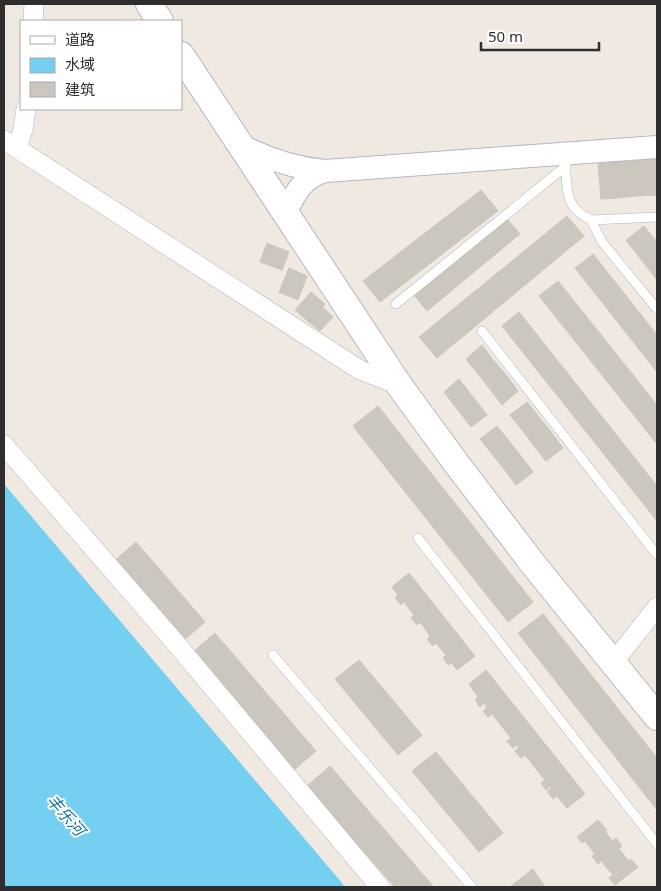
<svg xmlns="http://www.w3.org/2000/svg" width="661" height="891" font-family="'Noto Sans','Noto Sans SC',sans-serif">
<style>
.water{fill:#75cff0}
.building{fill:#cbc7bf;stroke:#cbc5ba}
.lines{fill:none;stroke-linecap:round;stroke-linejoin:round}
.service-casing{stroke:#b4b7c1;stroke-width:10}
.minor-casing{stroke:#b4b7c1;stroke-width:20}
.tertiary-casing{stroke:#b4b7c1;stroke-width:24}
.secondary-casing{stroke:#b4b7c1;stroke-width:28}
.service{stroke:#fff;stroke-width:9}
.minor{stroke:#fff;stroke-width:19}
.tertiary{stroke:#fff;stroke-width:22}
.secondary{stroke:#fff;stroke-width:26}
.labels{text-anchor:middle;stroke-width:4;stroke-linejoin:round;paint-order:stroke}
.water-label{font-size:16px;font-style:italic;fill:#0d6fa3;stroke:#fff}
</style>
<rect width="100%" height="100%" fill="#efe9e1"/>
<!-- water -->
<path class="water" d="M4,484L342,883L345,887H4Z"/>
<!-- building -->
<path class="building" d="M653,159L656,195L637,196L635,161Z
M653,159H657V195H656Z
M635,161L637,196L619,198L616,162Z
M616,162L619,198L601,199L598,164Z
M481,190L498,211L380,302L363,281Z
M567,216L584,236L437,358L419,337Z
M507,219L520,234L427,311L414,295Z
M644,226L657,242V280L626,240Z
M267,243L289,252L282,270L260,262Z
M593,254L657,335V372L575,268Z
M289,268L307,276L298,300L279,292Z
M558,281L657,405V444L539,296Z
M311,292L325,304L309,322L295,310Z
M322,307L333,317L320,331L309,322Z
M519,312L657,486V521L502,326Z
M482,345L494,361L478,374L466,359Z
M494,361L507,376L490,389L478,374Z
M507,376L518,391L502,405L490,389Z
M459,379L487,415L471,427L444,392Z
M527,402L539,417L522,430L510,415Z
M378,406L533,602L508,622L353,426Z
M539,417L551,432L534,446L522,430Z
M497,426L509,441L492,454L480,439Z
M551,432L563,448L546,461L534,446Z
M509,441L521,456L504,469L492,454Z
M521,456L533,472L516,485L504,469Z
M136,542L205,622L183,641L114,561Z
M409,573L475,656L457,670L452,663L448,665L443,658L446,655L436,643L433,646L427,639L430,636L420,622L417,625L411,618L414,615L404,602L401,605L395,598L398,595L392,587Z
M543,614L657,758V810L518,633Z
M215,633L316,751L294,770L193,652Z
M359,660L422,735L398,755L335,679Z
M486,670L585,794L567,808L557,796L553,799L547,792L551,788L550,786L546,790L541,783L545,780L525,755L521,758L515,751L519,748L517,745L513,748L507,741L511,738L492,714L488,717L483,711L487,708L484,703L480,707L475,700L478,697L469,684Z
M436,752L503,833L479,852L412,771Z
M330,766L433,886L395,887L307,786Z
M598,820L607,830L605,831L612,841L616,838L622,846L619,849L629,861L631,859L638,867L615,885L609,878L613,875L601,861L598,864L592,856L595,854L585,841L582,843L577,837Z
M533,869L545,887L511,886Z"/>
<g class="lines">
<defs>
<path id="service" d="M565,162C568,190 563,206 591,220L657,217
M591,220L602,242L657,309
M396,304L566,166
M482,331L657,555
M418,538L657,844
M273,655L472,887"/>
<path id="minor" d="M33,21L34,4
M4,140L360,370L399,385
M17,148L23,129L26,109
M4,445L173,640L380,887
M613,663L657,607"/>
<path id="tertiary" d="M240,145C267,159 294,168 325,171L657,147
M285,214C295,193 302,178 325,171"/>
<path id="secondary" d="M149,4L160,21
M181,55L399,385L456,463L533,564L657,717"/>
</defs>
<!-- service casing -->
<use href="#service" class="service-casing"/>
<!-- minor casing -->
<use href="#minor" class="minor-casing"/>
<!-- tertiary casing -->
<use href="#tertiary" class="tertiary-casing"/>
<!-- secondary casing -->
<use href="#secondary" class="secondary-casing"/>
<!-- service -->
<use href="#service" class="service"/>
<!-- minor -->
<use href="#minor" class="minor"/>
<!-- tertiary -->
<use href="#tertiary" class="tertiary"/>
<!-- secondary -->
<use href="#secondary" class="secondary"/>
</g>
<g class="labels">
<!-- water labels -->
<g class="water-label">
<text transform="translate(66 815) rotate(49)" y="6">丰乐河</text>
</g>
</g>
<!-- border -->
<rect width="661" height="891" fill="none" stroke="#2e2e2e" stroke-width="10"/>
<!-- legend -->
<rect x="20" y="20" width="162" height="90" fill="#ffffff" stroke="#ababab"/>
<rect x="30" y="36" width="25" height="8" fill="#ffffff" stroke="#ababab"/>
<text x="65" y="45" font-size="15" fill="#2e2e2e">道路</text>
<rect x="30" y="58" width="25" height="15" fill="#75cff0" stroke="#ababab"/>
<text x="65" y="70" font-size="15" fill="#2e2e2e">水域</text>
<rect x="30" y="82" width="25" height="15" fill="#cbc7bf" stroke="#ababab"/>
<text x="65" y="95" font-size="15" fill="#2e2e2e">建筑</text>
<!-- scale -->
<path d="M481 42v8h118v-8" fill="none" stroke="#2e2e2e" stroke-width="2.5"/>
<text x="488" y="42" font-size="15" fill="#2e2e2e" stroke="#ffffff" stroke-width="4" paint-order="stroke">50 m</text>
</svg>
